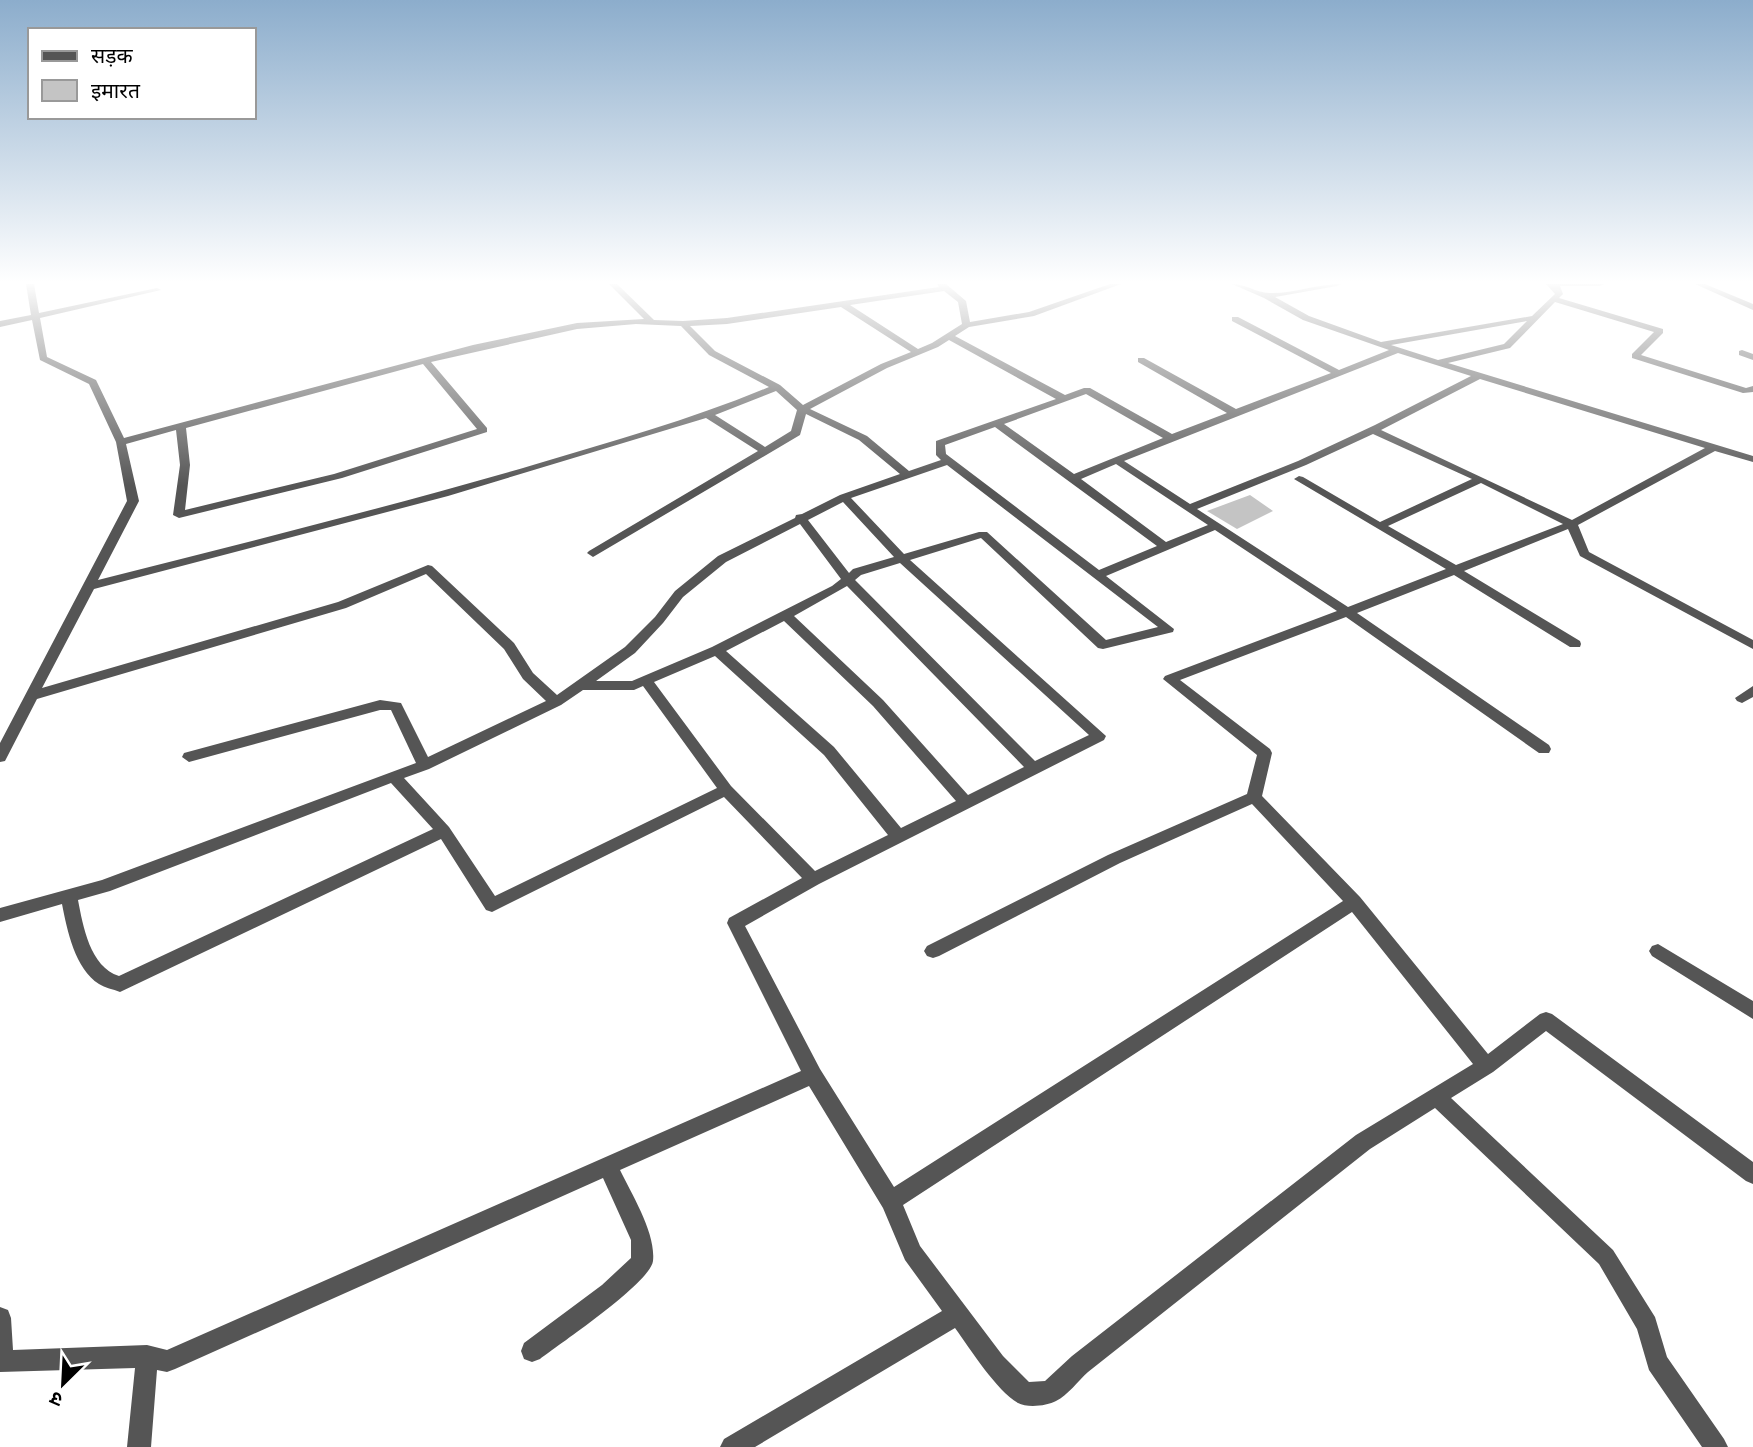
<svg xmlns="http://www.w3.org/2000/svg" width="1753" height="1447" font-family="Cabin,'Noto Sans Devanagari',sans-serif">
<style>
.building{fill:#c4c4c4}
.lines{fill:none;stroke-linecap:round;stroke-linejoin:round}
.minor{fill:#555;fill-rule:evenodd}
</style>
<rect width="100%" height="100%" fill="#fff"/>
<!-- building -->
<path class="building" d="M1250,495L1273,511L1237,529L1207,511Z"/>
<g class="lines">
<!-- minor -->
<path class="minor" d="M26,284H34L39,313L157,288L161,290L40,318L47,357L96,380L124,438L473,345L577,323L644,319L609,284H617L654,320L683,321L727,318L939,287L937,284H946L966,301L970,322L1029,312L1110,284H1121L1034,316L969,327L955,336L1065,395L1084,388H1090L1172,434L1227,413L1138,362V358H1144L1236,409L1331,373L1232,321V317H1238L1339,370L1389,350L1303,320L1264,298L1232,284C1246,284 1257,293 1269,293C1292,294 1317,284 1341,284L1337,286L1275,297L1309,316L1381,342L1532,316L1555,294L1546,284H1604L1600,286H1560L1563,294L1559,298L1663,329V333L1641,355L1746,388L1753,386V392L1743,393L1632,358V354L1654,332L1555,302L1510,348L1448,363L1753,456V462L1715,451L1578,525L1589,552L1753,640V649L1580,556L1568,529L1464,571L1580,641L1581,644L1580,647H1570L1454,575L1357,613L1549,745L1551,749L1549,753H1539L1346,617L1180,680L1270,749L1272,753L1262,796L1360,897L1488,1054L1540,1014L1546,1012L1552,1014L1753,1162V1184L1746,1181L1546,1031L1493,1072L1451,1098L1613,1250L1655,1317L1667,1357L1724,1439L1728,1447H1702L1649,1370L1637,1329L1599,1264L1435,1108L1370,1149L1088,1372C1078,1381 1068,1395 1056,1401C1047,1406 1027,1408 1018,1403C996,1390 971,1350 955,1328L755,1447H720L724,1439L942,1311L905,1260L883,1208L809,1086L620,1170C632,1195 656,1233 653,1261C650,1283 561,1343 540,1359L532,1362L524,1359L521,1351L524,1343L602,1285L631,1258V1240L603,1178L175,1369L167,1372L157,1370L151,1447H127L135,1368L0,1372V1307L8,1310L11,1318L13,1350L147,1345L167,1350L801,1071L727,923L729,918L802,878L724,797L492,912L486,910L441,839L120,992C113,989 105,988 99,984C75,969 67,930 62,904L0,922V908L102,880L416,763L391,710H380L189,762L182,757L184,753L380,700L401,703L428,757L546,701L523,679L504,649L426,574L346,608L37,699L5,761L0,762V743L127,501L116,442L89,384L40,360L32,320L0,327V321L31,315ZM944,291L958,302L962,324L932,343L918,349L850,305ZM841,307L911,352L881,364L803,405L780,385L715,351L690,326L727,324ZM1527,321L1504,344L1438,360L1391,345ZM636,324L681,326L709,355L769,387C693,419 613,441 533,465C389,507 244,543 98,580L139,501L126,444L176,430L180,465L173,515L179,518L342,478L487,432V428L431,362L577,329ZM949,340L1056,399L936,441V455L941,460L909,471L867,436L810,409L887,368L938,347ZM1398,353L1471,376L1375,425L1298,461L1190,504L1124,461ZM423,364L477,429L334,474L185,510L190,465L186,428ZM1480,379L1705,448L1572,520L1381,430ZM776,391L797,410L791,431L765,447L715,415ZM1086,394L1163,438L1074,474L1004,424ZM806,414L859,440L900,474L840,495L802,514L796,515L795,518L718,556L675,591L655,617L625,647L557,695L533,673L514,643L432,566L428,565L338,602L42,688L94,589L448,496L706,418L758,451L589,551L587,553L593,557L800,435ZM995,427L1157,546L1099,570L946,454L945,445ZM1373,434L1472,479L1380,522L1303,477L1299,476L1294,479L1446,569L1348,607L1197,509L1306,465ZM1116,464L1208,525L1166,542L1081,479ZM947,465L1158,627L1106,640L987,532H979L904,554L851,498ZM1481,483L1563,524L1456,565L1388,526ZM843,502L894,557L853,569L849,573L808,520ZM800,524L841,579L832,586L712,647L632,681H596L635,653L663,623L683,597L726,562ZM1215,530L1337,611L1165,676L1163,679L1257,755L1247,794L1108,855L927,946L924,951L927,956L933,958L939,956L1120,863L1252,804L1343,901L894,1187L820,1069L745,926L819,884L1104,740L1106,736L910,560L981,538L1098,648L1103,649L1173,632L1174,629L1106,576ZM900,563L1089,735L1035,761L855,580L861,575ZM847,586L1024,767L968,795L883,700L794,616ZM784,621L873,706L956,801L901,828L834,747L726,651ZM715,656L824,755L888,835L815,871L731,786L654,682ZM643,686L717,788L495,896L449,827L404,778L429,769L561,705L583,690H634ZM391,783L433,829L119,976C90,967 83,926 78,900L110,891ZM1352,912L1473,1064L1356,1135L1072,1356L1045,1381L1029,1382L1003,1356L920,1246L903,1205Z
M1695,284H1705L1753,304V310Z
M1742,350L1753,354V360L1739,355V351Z
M1753,686V697L1742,703L1737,701L1735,698Z
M1658,944L1753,1001V1019L1652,956L1649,951L1652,946Z"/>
</g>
<!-- sky -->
<linearGradient id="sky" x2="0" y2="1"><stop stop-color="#8cadcc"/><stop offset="0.58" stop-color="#fff"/><stop offset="1" stop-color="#fff" stop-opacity="0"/></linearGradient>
<rect width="1753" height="486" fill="url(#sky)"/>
<!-- legend -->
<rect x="28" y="28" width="228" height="91" fill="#ffffff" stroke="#999999" stroke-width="2"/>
<rect x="42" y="51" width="35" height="10" fill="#555555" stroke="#999999" stroke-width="2"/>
<text x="91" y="63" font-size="21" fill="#000000">सड़क</text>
<rect x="42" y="80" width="35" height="21" fill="#c4c4c4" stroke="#999999" stroke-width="2"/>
<text x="91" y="98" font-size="21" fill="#000000">इमारत</text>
<!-- north arrow -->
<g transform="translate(63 1384) rotate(204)" stroke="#ffffff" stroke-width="5" paint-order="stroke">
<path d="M0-5L12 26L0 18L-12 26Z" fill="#000000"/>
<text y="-10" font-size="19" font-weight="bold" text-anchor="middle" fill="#000000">उ</text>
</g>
</svg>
